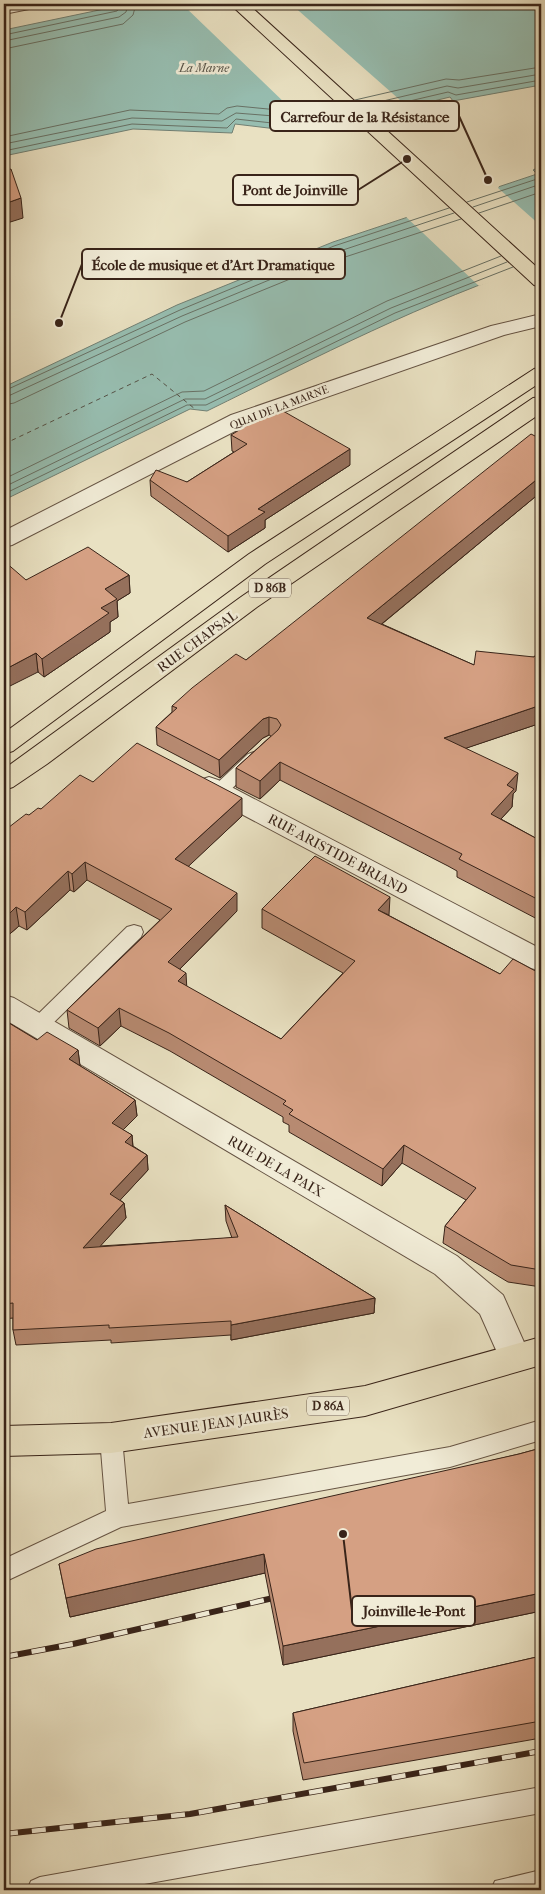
<svg xmlns="http://www.w3.org/2000/svg" width="545" height="1894" font-family="'IM FELL French Canon',serif">
<style>
.water{fill:#97beb1;stroke:#718074}
.pier{fill:#e9e1c2}
.lines{fill:none;stroke-linecap:round;stroke-linejoin:round}
.shore{stroke:#687165;stroke-width:1}
.ferry{stroke:#555247;stroke-width:1;stroke-dasharray:4.5 4;stroke-linecap:butt}
.lane-casing{stroke:#655343;stroke-width:2}
.street-casing{stroke:#655343;stroke-width:2}
.primary-casing{stroke:#392419;stroke-width:2}
.lane{fill:#f1ecd7;fill-rule:evenodd}
.street{fill:#f1ecd7;fill-rule:evenodd}
.primary{fill:#e9e1c2;fill-rule:evenodd}
.rail-casing{stroke:#392419;stroke-width:6}
.rail{stroke:#f1ecd7;stroke-width:4.5;stroke-dasharray:14;stroke-linecap:butt}
.wall{fill:#b78a71;stroke:#392419}
.shaded-wall{fill:#95705c;stroke:#392419}
.building{fill:#d5a083;stroke:#392419}
.labels{text-anchor:middle;stroke-width:5;stroke-linejoin:round;paint-order:stroke}
.far-street-label{font-size:11px;fill:#392419;stroke:#f1ecd7}
.far-water-label{font-size:12px;font-style:italic;fill:#555247;stroke:#f1ecd7}
.shield{fill:#f1ecd7;stroke:#706052;stroke-width:1}
.shield-label{font-size:12px;font-weight:bold;fill:#392419}
.street-label{font-size:14px;fill:#392419;stroke:#f1ecd7}
.leader{fill:none;stroke:#392419;stroke-width:2}
.callout-dot{fill:#392419;stroke:#f1ecd7;stroke-width:2}
.callout{fill:#f1ecd7;stroke:#392419;stroke-width:2}
.callout-label{font-size:15px;text-anchor:middle;font-weight:bold;fill:#392419}
</style>
<rect width="100%" height="100%" fill="#e9e1c2"/>
<filter id="stains"><feTurbulence type="fractalNoise" baseFrequency=".004" numOctaves="4"/><feColorMatrix values="0 0 0 0 .2 0 0 0 0 .09 0 0 0 0 .02 0 0 0 .5 -.17"/></filter>
<radialGradient id="worn" r=".72"><stop offset=".6" stop-color="#630" stop-opacity="0"/><stop offset="1" stop-color="#630" stop-opacity=".3"/></radialGradient>
<!-- water -->
<path class="water" d="M128,4H541V85L453,101L450,97L314,130H285L235,124L232,133L133,129L4,156V30Z
M541,166V263C425,301 317,357 207,411L190,409L4,500V387L177,305L333,242L537,174L533,170Z"/>
<!-- pier -->
<path class="pier" d="M182,4H291L409,108L315,132Z
M501,183L498,188L541,226V266L479,286L404,215Z"/>
<g class="lines">
<!-- shore -->
<path class="shore" d="M4,35L117,11L122,4
M4,41L119,17L126,12L128,4
M4,49L123,24L133,15L136,4
M355,100L446,79L459,80L541,67
M362,106L447,86L458,88L541,74
M367,111L448,92L456,95L541,80
M4,137L130,110L219,114L227,108L237,106L299,112L337,105
M4,144L132,118L222,121L236,113L312,119L343,111
M4,151L132,124L227,128L236,119L299,126L313,125L349,116
M467,202L537,179L541,174
M473,207L541,184
M479,213L541,192
M4,391L180,310L334,246L449,208
M4,398L182,316L337,252L454,213
M4,405L14,403L185,322L339,259L461,219
M4,479L182,392L204,391L387,301L501,256
M4,487L185,399H205L391,308L507,262
M4,494L187,405H206L395,313L513,267"/>
<!-- ferry -->
<path class="ferry" d="M4,444L152,374L195,409"/>
<defs>
<path id="lane" d="M254,752L260,754L263,758L260,762L225,795L219,797L213,795L210,791L213,787L248,754Z
M134,925L141,927L143,932L141,937L44,1032L37,1035L30,1032L27,1027L30,1022L127,927Z
M541,1420V1440L450,1467L121,1527L4,1582V1559L106,1511L100,1438L103,1431L111,1428L119,1431L122,1438L128,1504L450,1447Z
M541,1787V1813L111,1890H27L31,1881L40,1877Z
M541,1870V1890H491L495,1881Z"/>
<path id="street" d="M4,4H36L34,8L4,14Z
M541,314V326L504,335L247,425L12,545L4,547V531L231,415L491,326Z
M209,777L218,780L541,949V971L531,968L200,792L196,786L200,780Z
M4,995L14,998L457,1256L503,1295L531,1358L526,1368L515,1372L504,1368L480,1314L435,1274L4,1019Z"/>
<path id="primary" d="M230,4H248L541,271V287L534,285Z
M541,367V382L265,564L13,751L4,754V733L249,554L534,369Z
M541,397V413L257,607L47,764L13,787L4,790V769L241,597L533,398Z
M541,1337V1365L365,1416L111,1453L4,1456V1426L111,1423L365,1386Z"/>
</defs>
<!-- lane casing -->
<use href="#lane" class="lane-casing"/>
<!-- street casing -->
<use href="#street" class="street-casing"/>
<!-- primary casing -->
<use href="#primary" class="primary-casing"/>
<!-- lane -->
<use href="#lane" class="lane"/>
<!-- street -->
<use href="#street" class="street"/>
<!-- primary -->
<use href="#primary" class="primary"/>
<defs>
<path id="rail" d="M4,1657L73,1644L282,1596
M4,1834L190,1814L541,1751"/>
</defs>
<!-- rail casing -->
<use href="#rail" class="rail-casing"/>
<!-- rail -->
<use href="#rail" class="rail"/>
</g>
<!-- wall -->
<path class="wall" d="M231,435L350,465L265,520V528L228,552L151,496L150,480L187,482L234,452L232,451Z
M541,439V492L382,624L474,665L534,657L541,649V723L466,748L516,791L513,794L512,807L501,819L541,841V921L457,877V871L448,866L280,780L260,799L236,787V768L271,736L269,735L263,738L220,778L157,745L156,727L172,712V706L246,660Z
M129,575L130,593L117,601L118,617L110,622V632L44,677L38,672L26,580Z
M93,782L242,816L188,866L237,911L180,969L187,987L281,1039L343,973L262,928V909L388,915L500,974H541V1287L508,1282L443,1243L445,1226L466,1200L402,1163L382,1186L289,1132V1125L283,1122V1117L170,1051L121,1026L100,1046L69,1028L67,1010L160,920L87,880L74,892L70,890L27,930L19,926L4,939L29,815Z
M4,1020L37,1040L78,1050L80,1066L135,1100L137,1116L123,1130L132,1135L133,1146L147,1155L148,1170L120,1200L124,1203L126,1218L100,1246L232,1238L226,1221L225,1205L375,1298L374,1313L231,1340V1335L111,1343V1340L16,1345L13,1330V1318L4,1319Z
M541,1448V1611L283,1665L265,1573L70,1617L59,1564L519,1454Z
M541,1656V1738L303,1780L293,1731V1713Z"/>
<!-- shaded-wall -->
<path class="shaded-wall" d="M21,198L23,218L4,224V204Z
M350,449V465L265,520V528L228,552V536L258,509Z
M541,476V492L367,636V618Z
M129,575L130,593L117,601L118,617L110,622V632L44,677L42,659L101,608L105,589Z
M36,653L38,672L4,689V670Z
M541,705V723L443,756L444,738Z
M269,717V735L263,738L220,778L219,760L263,719Z
M280,762V780L260,799V781Z
M518,773L516,791L513,794L512,807L489,832L491,814L507,785Z
M242,798V816L176,878L175,859Z
M85,862L87,880L74,892L72,874Z
M68,871L70,890L27,930L25,912Z
M237,893V911L169,980L168,962Z
M390,897L389,915L378,910Z
M16,907L19,926L4,939V919Z
M186,973L187,991L178,981Z
M119,1008L121,1026L100,1046L98,1028Z
M78,1050L80,1066L69,1059Z
M135,1100L137,1116L114,1139L112,1123Z
M132,1135L133,1150L125,1142Z
M404,1145L402,1163L382,1186L383,1169Z
M147,1155L148,1170L111,1210L110,1194Z
M124,1203L126,1218L85,1263L83,1248Z
M375,1298L374,1313L231,1340V1325Z
M264,1554L265,1573L70,1617L66,1598Z
M541,1593V1611L283,1665V1646Z"/>
<!-- building -->
<path class="building" d="M11,169L21,198L4,204V171Z
M283,411L350,449L258,509L265,512L228,536L150,480L156,470L187,482L247,444L231,435L264,415Z
M531,434L541,439V476L367,618L474,665L476,651L534,657L541,649V705L444,738L518,773L507,785L514,789L491,814L541,841V901L459,859L462,854L450,848L280,762L260,781L236,768L278,730L281,725L277,719L269,717L263,719L219,760L156,727L177,708L172,706L192,688L236,654L246,660Z
M88,547L129,575L105,589L117,599L101,608L109,613L42,659L36,653L4,670V561L26,580Z
M137,743L242,798L175,859L237,893L168,962L186,973L178,981L281,1039L355,961L262,909L315,856L390,897L378,910L500,974L513,959L541,974V1270L511,1265L445,1226L476,1188L404,1145L383,1169L289,1114L293,1110L283,1104L286,1101L169,1033L119,1008L98,1028L67,1010L172,909L85,862L72,874L68,871L25,912L16,907L4,919V831L26,814L29,815L38,808L41,809L80,775L93,782Z
M4,1020L37,1040L47,1032L78,1050L69,1059L135,1100L112,1123L132,1135L125,1142L147,1155L110,1194L124,1203L83,1248L238,1237L225,1205L375,1298L231,1325V1321L109,1328V1325L13,1330V1303L4,1304Z
M541,1448V1593L283,1646L264,1554L66,1598L59,1564L96,1549L519,1454Z
M541,1656V1721L304,1763L293,1713Z"/>
<g class="labels">
<!-- far-street labels -->
<g class="far-street-label">
<text transform="translate(279 407) rotate(-21)" y="4">QUAI DE LA MARNE</text>
</g>
<!-- far-water labels -->
<g class="far-water-label">
<text x="204" y="72">La Marne</text>
</g>
<!-- shield labels -->
<g class="shield">
<rect x="249" y="578.5" width="42" height="19" rx="4"/>
<rect x="307" y="1396.5" width="42" height="19" rx="4"/>
</g>
<g class="shield-label">
<text x="270" y="592">D 86B</text>
<text x="328" y="1410">D 86A</text>
</g>
<!-- street labels -->
<g class="street-label">
<text transform="translate(197 641) rotate(-36)" y="5">RUE CHAPSAL</text>
<text transform="translate(338 854) rotate(28)" y="5">RUE ARISTIDE BRIAND</text>
<text transform="translate(276 1166) rotate(30)" y="5">RUE DE LA PAIX</text>
<text transform="translate(216 1423) rotate(-8)" y="5">AVENUE JEAN JAURÈS</text>
</g>
</g>
<!-- callouts -->
<path class="leader" d="M488 180L459 116M407 159L358 190M59 323L82 264M343 1534L352 1611"/>
<g class="callout-dot">
<circle cx="488" cy="180" r="5"/>
<circle cx="407" cy="159" r="5"/>
<circle cx="59" cy="323" r="5"/>
<circle cx="343" cy="1534" r="5"/>
</g>
<g class="callout">
<rect x="270" y="101" width="189" height="30" rx="5"/>
<rect x="233" y="175" width="125" height="30" rx="5"/>
<rect x="82" y="249" width="263" height="30" rx="5"/>
<rect x="352" y="1596" width="123" height="30" rx="5"/>
</g>
<g class="callout-label">
<text x="365" y="122">Carrefour de la Résistance</text>
<text x="295" y="195">Pont de Joinville</text>
<text x="213" y="270">École de musique et d’Art Dramatique</text>
<text x="414" y="1616">Joinville-le-Pont</text>
</g>
<!-- margin -->
<rect width="545" height="1894" fill="none" stroke="#e9e1c2" stroke-width="20"/>
<rect x="5" y="5" width="535" height="1884" fill="none" stroke="#392419" stroke-width="2.5"/>
<rect x="10" y="10" width="525" height="1874" fill="none" stroke="#392419"/>
<rect width="100%" height="100%" filter="url(#stains)"/>
<rect width="100%" height="100%" fill="url(#worn)"/>
</svg>
